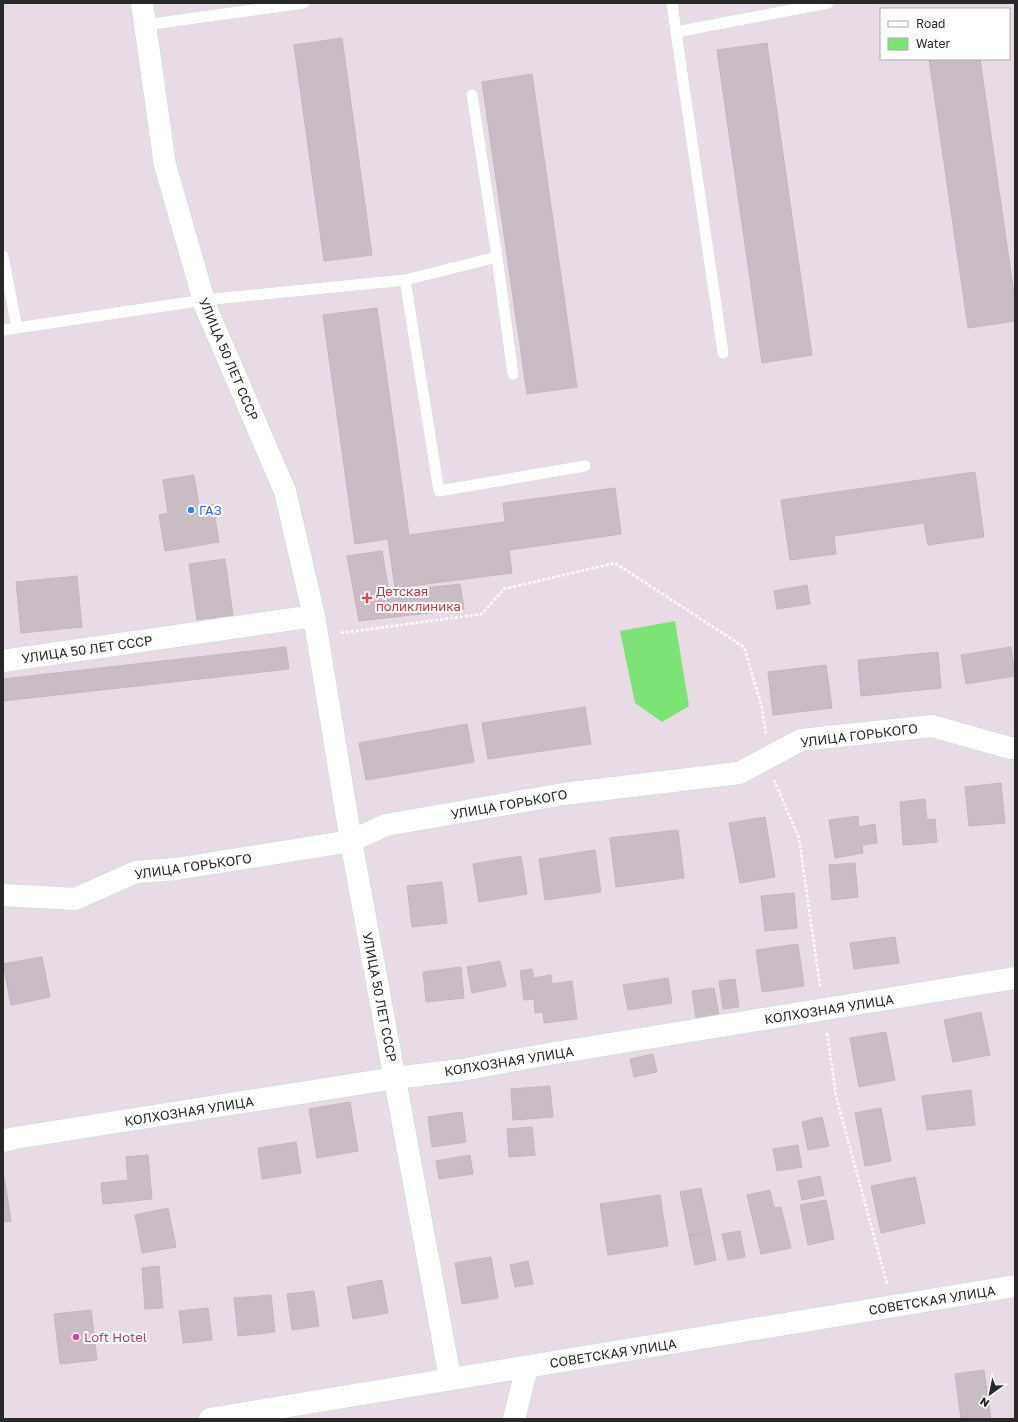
<svg xmlns="http://www.w3.org/2000/svg" width="1018" height="1422" font-family="'Golos Text',sans-serif">
<style>
.water{fill:#7de376}
.building{fill:#c9bcc5;stroke:#c4b5bf}
.lines{fill:none;stroke-linecap:round;stroke-linejoin:round}
.lane-casing{stroke:#d0e0d8;stroke-width:12}
.street-casing{stroke:#d0e0d8;stroke-width:24}
.secondary-casing{stroke:#d0e0d8;stroke-width:24}
.path{stroke:#fff;stroke-width:2.5;stroke-dasharray:3 2;stroke-linecap:butt}
.lane{stroke:#fff;stroke-width:11}
.street{stroke:#fff;stroke-width:22}
.secondary{stroke:#fff;stroke-width:22}
.shop-dot{fill:#3f7fe0;stroke:#fff;stroke-width:1.5}
.health-dot{fill:#e0444e;stroke:#fff;stroke-width:1.5}
.hotel-dot{fill:#d1479c;stroke:#fff;stroke-width:1.5}
.labels{text-anchor:middle;stroke-width:4;stroke-linejoin:round;paint-order:stroke}
.street-label{font-size:13px;fill:#282828;stroke:#fff}
.shop-label{font-size:13px;fill:#366cbe;stroke:#fff;text-anchor:start}
.health-label{font-size:13px;fill:#be3a42;stroke:#fff;text-anchor:start}
.hotel-label{font-size:13px;fill:#b23c85;stroke:#fff;text-anchor:start}
</style>
<rect width="100%" height="100%" fill="#e9dbe6"/>
<!-- water -->
<path class="water" d="M675,621L689,706L662,722L635,703L620,631Z"/>
<!-- building -->
<path class="building" d="M342,38L372,255L324,261L294,45Z
M767,43L812,355L762,363L717,50Z
M929,59H980L1015,301V321L968,328Z
M532,74L577,387L527,394L482,82Z
M377,308L409,535L505,522L503,503L615,488L621,534L509,550L512,573L395,588L388,539L355,544L323,315Z
M975,472L984,537L928,545L924,523L834,536L836,554L790,560L781,500Z
M194,475L199,506L213,504L219,542L165,551L159,515L168,513L163,480Z
M382,551L389,592L460,584L464,609L359,621L347,556Z
M225,559L233,615L197,620L189,564Z
M77,576L82,627L21,633L16,582Z
M807,585L810,604L777,609L774,591Z
M286,647L289,669L3,701V679Z
M1011,647L1015,676L966,684L961,655Z
M938,652L941,688L861,696L858,660Z
M826,665L832,708L773,715L768,672Z
M585,707L591,744L488,759L482,723Z
M467,724L474,762L366,780L359,743Z
M1001,783L1005,823L969,826L965,787Z
M925,799L927,820L935,819L937,842L903,845L900,802Z
M858,816L859,827L875,824L877,843L862,845L863,853L835,858L829,820Z
M765,817L775,877L740,883L729,823Z
M678,830L684,878L616,887L610,838Z
M595,850L601,892L545,900L539,859Z
M521,856L527,894L479,902L473,864Z
M855,863L858,897L832,900L829,865Z
M442,882L447,923L412,927L407,886Z
M794,893L797,928L765,931L761,896Z
M895,937L899,963L854,969L850,943Z
M798,944L804,986L762,992L756,950Z
M42,957L50,997L11,1005L3,964Z
M500,961L506,986L472,993L467,967Z
M461,967L464,998L426,1002L423,972Z
M532,969L534,978L551,975L552,984L572,981L577,1019L544,1023L543,1012L535,1013L534,999L524,1000L520,971Z
M668,978L672,1003L628,1010L623,985Z
M735,979L739,1007L723,1009L719,981Z
M714,988L719,1015L696,1018L692,991Z
M981,1012L990,1055L953,1062L944,1020Z
M886,1032L895,1080L859,1087L850,1038Z
M653,1054L657,1072L634,1077L630,1059Z
M550,1086L553,1117L513,1120L511,1089Z
M971,1090L975,1125L927,1130L922,1096Z
M350,1102L358,1151L317,1158L309,1109Z
M881,1108L891,1161L865,1166L855,1113Z
M462,1112L466,1142L432,1147L428,1117Z
M822,1117L829,1146L808,1150L802,1122Z
M532,1127L535,1155L509,1157L507,1129Z
M296,1142L301,1173L262,1179L258,1148Z
M798,1145L802,1167L777,1171L773,1149Z
M148,1155L152,1199L103,1204L101,1183L128,1180L126,1157Z
M470,1155L473,1174L439,1179L436,1161Z
M3,1176H4L11,1221L3,1222Z
M820,1176L824,1195L802,1200L798,1181Z
M915,1177L925,1223L881,1233L871,1186Z
M701,1188L710,1231L689,1236L680,1192Z
M770,1190L774,1208L781,1207L791,1248L761,1254L747,1195Z
M660,1195L668,1246L608,1255L600,1204Z
M826,1200L834,1239L808,1245L800,1205Z
M168,1208L176,1247L142,1253L135,1215Z
M710,1231L716,1260L695,1265L689,1236Z
M740,1231L745,1257L728,1260L722,1234Z
M491,1257L498,1298L462,1304L455,1263Z
M528,1261L533,1284L515,1287L510,1265Z
M159,1266L163,1308L145,1309L142,1268Z
M382,1280L388,1313L353,1319L347,1287Z
M314,1291L319,1326L292,1330L287,1294Z
M271,1295L275,1332L238,1336L234,1298Z
M208,1308L212,1340L183,1343L179,1311Z
M91,1310L97,1360L60,1364L54,1314Z
M984,1370L991,1419H961L955,1374Z"/>
<g class="lines">
<defs>
<path id="lane" d="M672,3L676,32
M145,25L304,3
M472,95L497,257
M3,256L17,328
M405,280L497,257L513,374
M3,330L204,300L405,280L439,491L585,466
M723,353L676,32L828,3"/>
<path id="street" d="M142,3L165,165L206,308L285,491L314,616L351,841L450,1378
M3,661L314,616
M3,895L75,899L136,872L176,869L351,841L386,825L564,794L739,773L801,740L932,726L1010,748H1015
M3,1141L15,1138L395,1078L461,1070L543,1055L1015,978
M514,1419L527,1367"/>
<path id="secondary" d="M210,1419L1015,1286"/>
</defs>
<!-- lane casing -->
<use href="#lane" class="lane-casing"/>
<!-- street casing -->
<use href="#street" class="street-casing"/>
<!-- secondary casing -->
<use href="#secondary" class="secondary-casing"/>
<!-- path -->
<path class="path" d="M341,633L482,614L504,589L615,563L744,647L762,708L766,734
M774,780L799,838L820,986
M827,1033L836,1096L887,1284"/>
<!-- lane -->
<use href="#lane" class="lane"/>
<!-- street -->
<use href="#street" class="street"/>
<!-- secondary -->
<use href="#secondary" class="secondary"/>
</g>
<!-- markers -->
<circle class="shop-dot" cx="191" cy="510" r="4"/>
<path class="health-dot" d="M365 592h4v4h4v4h-4v4h-4v-4h-4v-4h4z"/>
<circle class="hotel-dot" cx="76" cy="1337" r="4"/>
<g class="labels">
<!-- street labels -->
<g class="street-label">
<text transform="translate(229 359) rotate(67)" y="5">УЛИЦА 50 ЛЕТ СССР</text>
<text transform="translate(87 649) rotate(-8)" y="5">УЛИЦА 50 ЛЕТ СССР</text>
<text transform="translate(859 735) rotate(-7)" y="5">УЛИЦА ГОРЬКОГО</text>
<text transform="translate(509 804) rotate(-10)" y="5">УЛИЦА ГОРЬКОГО</text>
<text transform="translate(193 866) rotate(-8)" y="5">УЛИЦА ГОРЬКОГО</text>
<text transform="translate(380 997) rotate(79)" y="5">УЛИЦА 50 ЛЕТ СССР</text>
<text transform="translate(829 1009) rotate(-9)" y="5">КОЛХОЗНАЯ УЛИЦА</text>
<text transform="translate(509 1061) rotate(-9)" y="5">КОЛХОЗНАЯ УЛИЦА</text>
<text transform="translate(189 1111) rotate(-9)" y="5">КОЛХОЗНАЯ УЛИЦА</text>
<text transform="translate(932 1300) rotate(-9)" y="5">СОВЕТСКАЯ УЛИЦА</text>
<text transform="translate(613 1353) rotate(-9)" y="5">СОВЕТСКАЯ УЛИЦА</text>
</g>
<!-- shop labels -->
<g class="shop-label">
<text x="199" y="515">ГАЗ</text>
</g>
<!-- health labels -->
<g class="health-label">
<text x="376" y="596">Детская<tspan x="376" dy="15">поликлиника</tspan></text>
</g>
<!-- hotel labels -->
<g class="hotel-label">
<text x="84" y="1342">Loft Hotel</text>
</g>
</g>
<!-- border -->
<rect width="1018" height="1422" fill="none" stroke="#282828" stroke-width="8"/>
<!-- legend -->
<rect x="880" y="8" width="130" height="52" fill="#ffffff" stroke="#a9a9a9"/>
<rect x="888" y="21" width="20" height="6" fill="#ffffff" stroke="#a9a9a9"/>
<text x="916" y="28" font-size="12" fill="#282828">Road</text>
<rect x="888" y="38" width="20" height="12" fill="#7de376" stroke="#a9a9a9"/>
<text x="916" y="48" font-size="12" fill="#282828">Water</text>
<!-- north arrow -->
<g transform="translate(990 1394) rotate(213)" stroke="#ffffff" stroke-width="3" paint-order="stroke">
<path d="M0-3L7 15L0 10L-7 15Z" fill="#282828"/>
<text y="-6" font-size="11" font-weight="bold" text-anchor="middle" fill="#282828">N</text>
</g>
</svg>
